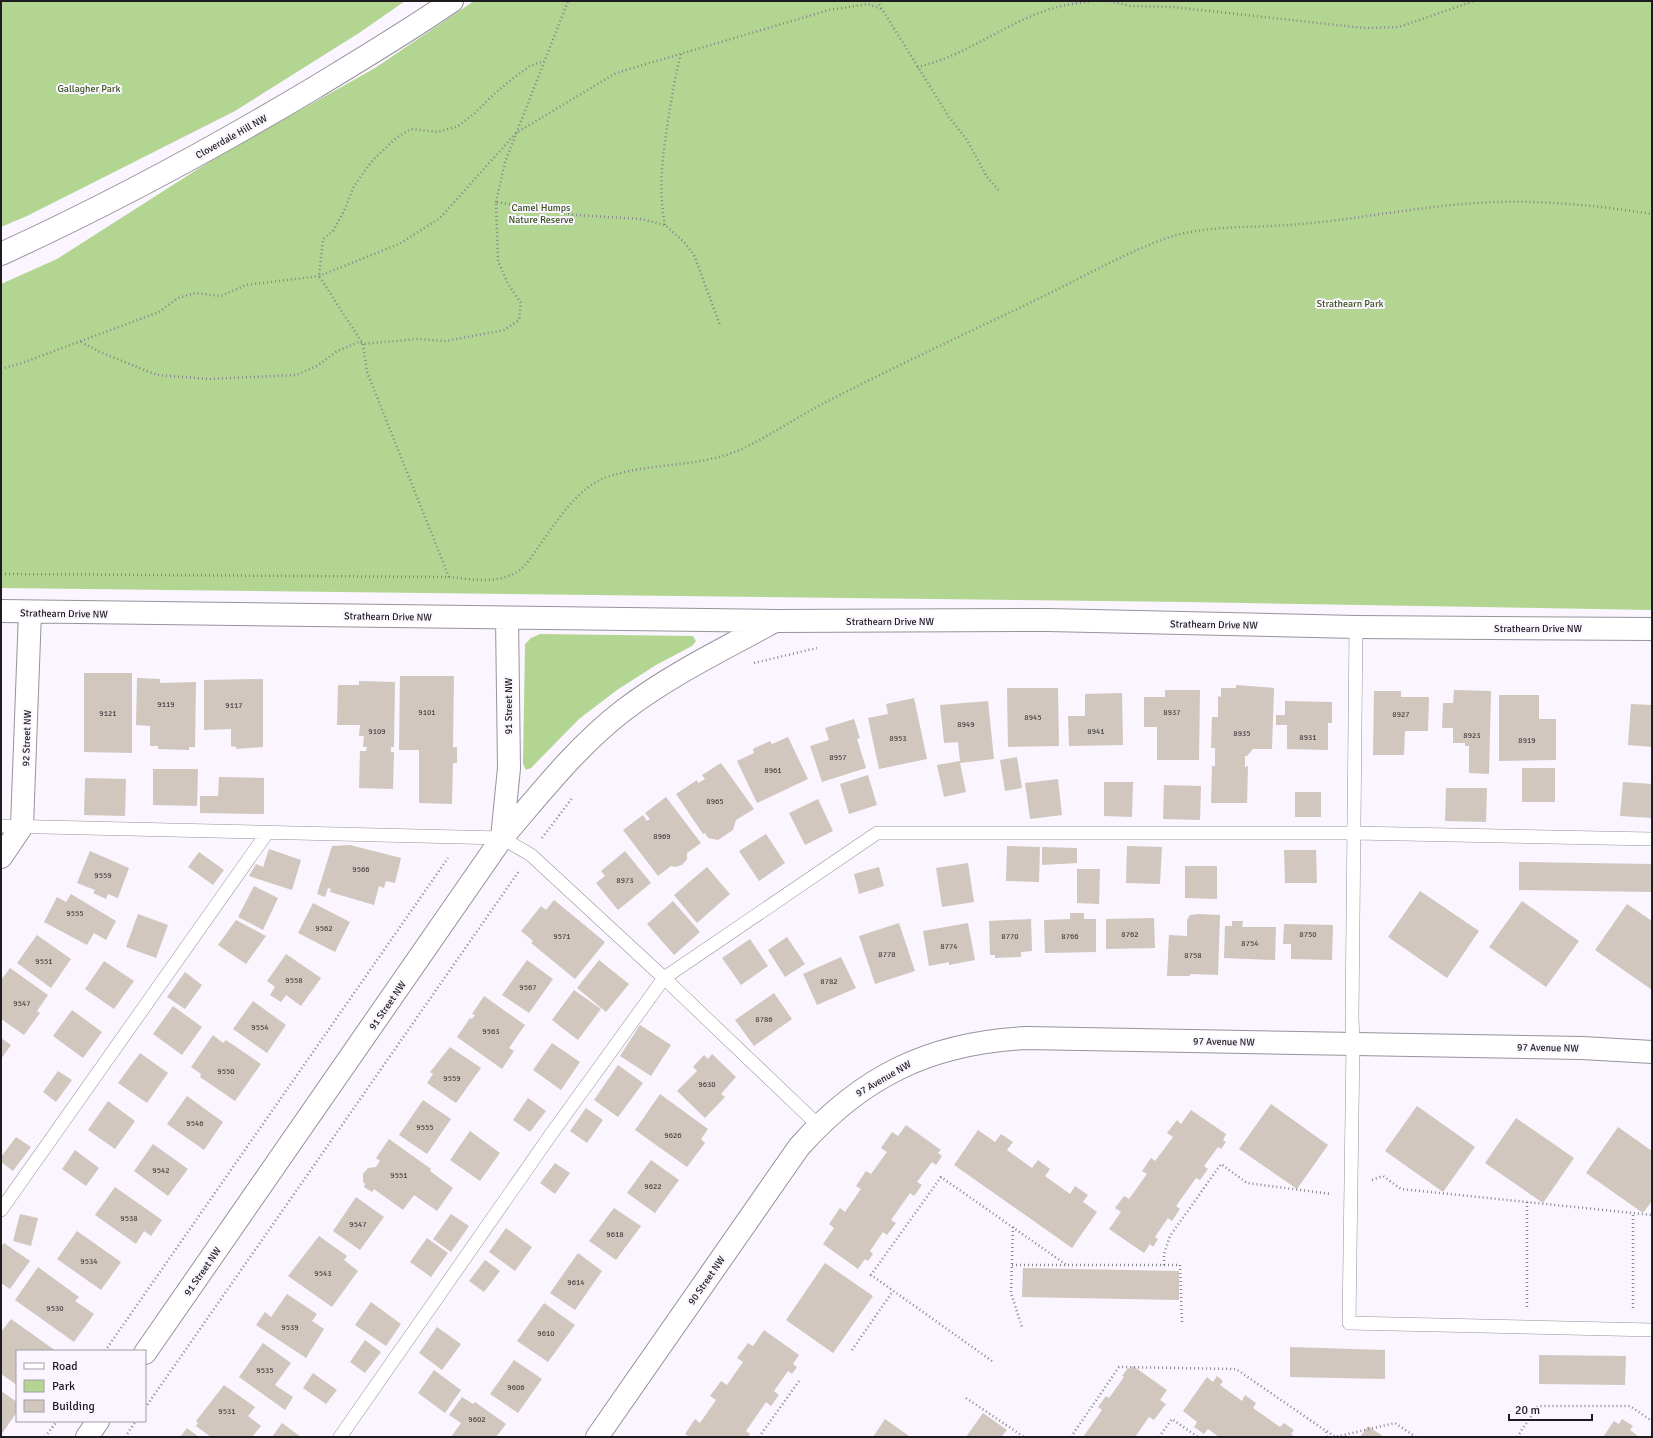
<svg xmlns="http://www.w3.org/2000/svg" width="1653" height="1438" font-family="Signika,sans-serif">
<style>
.green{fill:#b2d591}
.building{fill:#d1c7bf}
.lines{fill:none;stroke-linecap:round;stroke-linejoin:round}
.lane-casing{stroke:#97929c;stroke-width:14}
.street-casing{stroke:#97929c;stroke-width:24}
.path{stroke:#88858b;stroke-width:2.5;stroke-dasharray:1 3;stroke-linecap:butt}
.lane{stroke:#fff;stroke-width:13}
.street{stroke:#fff;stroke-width:22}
.labels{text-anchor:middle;stroke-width:4;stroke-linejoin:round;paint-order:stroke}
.number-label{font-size:8px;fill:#4b4748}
.park-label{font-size:10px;fill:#39521d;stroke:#faf5fe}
.street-label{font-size:10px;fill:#1e1c20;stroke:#faf5fe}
</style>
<rect width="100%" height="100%" fill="#faf5fe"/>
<!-- green -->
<path class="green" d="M1,1H405L359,33L235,111L27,216L1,227Z
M474,1H1652V610L1188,602L1,588V284L57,259L212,160L375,68Z
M540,634L693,636L696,641L692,646L656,665L617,690L579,719L531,768L526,770L523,764L525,644L531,638Z"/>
<!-- building -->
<path class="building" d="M84,673H132V753L84,752Z
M400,676H454L453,747H457V763H453L452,804L419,803V750H399Z
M137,678L160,679V683L196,682L195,747H189V750L158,749V746H150V726L136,725Z
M263,679V747L237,749L236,747L231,746V729L204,730V680Z
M359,681L395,682L394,747H391V752H394L393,789L359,788L360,751H366L367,747H363L364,736H359L360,725H337L338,685H359Z
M1236,685L1274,688L1272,749H1253L1247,756H1245V767L1248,766L1247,803H1211L1212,766H1215V748H1211L1212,717H1218V696L1221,697V688H1236Z
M1007,688H1058L1059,746L1008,747Z
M1165,690H1200L1199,760H1157V727H1144V697H1165Z
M1454,690L1491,691L1489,774L1469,773V746H1465V743H1453V728H1442L1443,703H1453Z
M1374,691H1401V697H1429L1428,731H1405L1404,755H1373Z
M1122,693L1123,745L1069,746L1068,716H1085V694Z
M1499,695H1539V719H1556V760L1499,761Z
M914,698L927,759L879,769L868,718L888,714L886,704Z
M988,701L994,759L960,763L966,792L944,797L937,765L960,761L958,742L944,743L940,705Z
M1285,701L1332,702V723H1328V750L1287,749V725H1276V715H1285Z
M1631,704L1652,705V747L1628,745Z
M854,719L860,738L857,739L866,768L822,782L810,746L829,740L825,728Z
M788,737L808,779L757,803L737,761L754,753L753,749L770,741L772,744Z
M1017,757L1022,788L1005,791L1000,760Z
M721,763L754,809L736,820L733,830L718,840L708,838L705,833L703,834L676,794L697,780L698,783L705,779L702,775Z
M1522,768H1555V802H1522Z
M153,769H198L197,806L153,805Z
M868,775L877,805L849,814L840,784Z
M219,777L264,778V814L200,813V796H218Z
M85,778L126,779L125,816L84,815Z
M1058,779L1062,815L1030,819L1025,783Z
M1104,782H1133L1132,817L1104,816Z
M1623,782L1652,784V818L1620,816Z
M1164,785L1201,786L1200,820L1163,819Z
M1446,788H1487L1486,822L1445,821Z
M1295,792H1321V817H1295Z
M666,797L701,843L687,853V859L682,865L675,867L671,866L658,876L623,830L643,815L647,821L650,819L645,813Z
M818,799L833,831L805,845L789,813Z
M766,834L785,863L759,881L739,851Z
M350,845L401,858L395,883L386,881L384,888L379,886L374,905L330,892L331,889L328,888L325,897L317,894L332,846Z
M1007,846L1040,847L1039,882L1006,881Z
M1127,846L1162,847L1160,884L1126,883Z
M1042,847L1077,848V863L1042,865Z
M269,849L301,860L292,890L249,876L256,864L263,867Z
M1284,850H1316L1317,883H1285Z
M90,851L129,868L118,898L108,894L106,899L93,893L95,890L77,883Z
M625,851L651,883L618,910L596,883L605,876L601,871Z
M199,852L224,870L213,885L188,867Z
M1519,862L1652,864V892L1519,890Z
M968,863L974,902L942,907L936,868Z
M1185,866H1217V899L1185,898Z
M707,867L730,894L697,923L674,895Z
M879,867L884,886L859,894L854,874Z
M1077,869H1100L1099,904L1077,903Z
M254,886L278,898L263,930L238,917Z
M1420,891L1479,931L1447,978L1388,937Z
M71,894L116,921L106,940L94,933L87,945L44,922L57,897L66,902Z
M554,900L605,942L575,979L531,943L533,941L521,931L541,906L546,910Z
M673,901L700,932L674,955L647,924Z
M1522,901L1579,941L1546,987L1489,947Z
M313,903L350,922L335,952L298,933Z
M1627,904L1652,921V990L1595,950Z
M1070,913H1084V919H1096V952L1045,953L1044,920L1070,919Z
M138,914L168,925L156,958L126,947Z
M1199,914L1220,915L1218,975L1190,974V976H1167L1169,935L1187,936V920L1190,915Z
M1154,918L1155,948L1106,949V919Z
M1031,919L1032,951L1021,952V957L995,958V955H990L989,921Z
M236,920L266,936L246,964L218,945Z
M1232,921H1243L1242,927H1276L1275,960L1224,958L1225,926H1232Z
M899,923L915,971L875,984L859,936Z
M968,923L975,960L949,965V962L929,966L923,931Z
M1284,924L1333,925L1332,960L1291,959V944H1283Z
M37,935L71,959L51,988L17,963Z
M787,937L805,964L785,977L768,950Z
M750,939L768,966L741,985L722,958Z
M286,954L321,978L301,1006L286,995L281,1002L270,995L275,987L267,981Z
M841,957L856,988L817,1005L803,974Z
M527,960L553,979L529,1013L502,995Z
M599,960L629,984L606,1012L577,988Z
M104,961L134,981L114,1009L85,989Z
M10,968L48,995L37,1011L40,1013L24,1035L1,1019V980Z
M185,972L202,985L185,1009L167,997Z
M574,990L601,1009L578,1040L552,1020Z
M774,993L792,1019L754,1046L735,1020Z
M484,996L525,1025L509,1048L514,1051L502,1069L457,1037L470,1018L472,1019L475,1015L472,1014Z
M253,1001L286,1025L267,1053L233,1029Z
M173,1006L202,1027L182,1055L153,1034Z
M72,1010L102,1032L83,1058L53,1036Z
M640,1025L671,1045L651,1076L620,1056Z
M213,1035L223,1043L226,1040L261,1064L235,1101L200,1077L201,1074L191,1067Z
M1,1038L11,1045L1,1059Z
M552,1043L580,1062L561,1090L533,1070Z
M450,1047L481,1068L456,1103L427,1083L433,1074L430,1072Z
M140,1053L168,1073L147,1103L118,1083Z
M712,1054L736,1077L721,1094L725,1097L705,1118L677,1091L697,1071L693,1067L704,1055L708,1059Z
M618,1065L643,1083L618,1117L594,1100Z
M58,1071L72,1080L56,1102L43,1092Z
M660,1094L708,1129L701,1139L705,1143L687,1167L635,1130Z
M187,1096L223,1122L204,1150L167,1124Z
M528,1098L546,1111L530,1132L513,1120Z
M423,1100L451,1119L427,1154L399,1135Z
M108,1101L135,1121L115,1149L88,1130Z
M1271,1104L1328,1145L1297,1189L1239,1149Z
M1417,1106L1475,1147L1443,1192L1385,1151Z
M586,1108L603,1120L587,1143L570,1131Z
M1191,1110L1226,1134L1223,1140L1226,1142L1221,1149L1218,1147L1204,1166L1208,1169L1200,1180L1196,1178L1176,1206L1180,1209L1172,1221L1168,1218L1155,1237L1158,1239L1153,1247L1150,1244L1144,1253L1109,1229L1121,1212L1115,1208L1124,1196L1129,1199L1147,1174L1142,1171L1151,1158L1155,1161L1173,1137L1167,1133L1177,1120L1181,1124Z
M1516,1118L1574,1158L1543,1203L1485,1163Z
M906,1125L941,1150L938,1153L942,1156L936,1165L932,1162L917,1182L922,1185L914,1196L910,1193L891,1220L896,1223L887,1235L883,1232L870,1251L873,1254L868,1261L865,1259L858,1269L823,1244L834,1228L829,1224L840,1208L845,1212L861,1189L856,1186L866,1171L871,1174L887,1152L881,1148L892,1132L898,1136Z
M1618,1127L1652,1151V1201L1643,1213L1586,1173Z
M978,1130L995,1142L1001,1134L1013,1142L1007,1150L1032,1168L1038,1160L1050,1169L1045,1176L1070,1194L1075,1186L1088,1195L1083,1202L1097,1212L1072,1248L954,1165Z
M470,1131L500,1153L480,1181L450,1160Z
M16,1137L31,1147L13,1171L1,1162V1157Z
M389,1139L431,1169L430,1171L453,1188L437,1211L414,1195L403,1210L374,1189L372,1192L364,1187L365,1184L363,1182V1174L368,1168L376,1167L380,1161L376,1158Z
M153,1144L188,1169L168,1196L134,1171Z
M75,1150L99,1168L86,1186L62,1169Z
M651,1160L679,1180L655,1213L627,1193Z
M555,1163L570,1173L555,1194L540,1183Z
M115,1187L162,1220L151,1236L144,1231L136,1244L95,1215Z
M356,1197L384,1217L360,1250L333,1231Z
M614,1208L641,1226L616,1260L589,1241Z
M20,1214L38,1218L31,1246L13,1241Z
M451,1214L469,1226L451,1252L433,1239Z
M506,1228L532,1247L515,1271L489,1252Z
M77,1231L121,1262L101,1290L57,1259Z
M319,1236L347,1256L344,1260L358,1271L332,1307L288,1276Z
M427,1238L448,1253L431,1277L410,1262Z
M4,1243L30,1261L10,1289L1,1283V1247Z
M578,1253L602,1271L575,1310L550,1293Z
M485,1260L500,1271L484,1292L469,1281Z
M825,1263L873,1296L833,1353L786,1320Z
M38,1267L79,1297L75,1301L94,1314L74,1342L15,1300Z
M1023,1268L1179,1271V1300L1022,1297Z
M287,1294L317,1314L312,1321L324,1329L306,1358L256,1325L265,1312L271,1317Z
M371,1302L401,1324L386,1346L355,1325Z
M544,1303L575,1325L548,1362L517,1341Z
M11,1319L56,1351H17V1385L1,1374V1332Z
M437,1327L461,1344L442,1370L419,1353Z
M764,1330L799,1355L793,1364L797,1367L792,1374L788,1371L774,1391L779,1395L771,1406L766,1402L746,1431L750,1434L748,1437H690L685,1434L695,1419L700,1423L716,1400L710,1396L721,1381L727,1385L743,1362L737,1358L748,1343L753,1346Z
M365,1340L381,1352L365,1373L350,1362Z
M263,1343L291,1363L275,1385L293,1397L285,1410L239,1377Z
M1290,1347L1385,1350V1379L1290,1377Z
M1539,1355L1626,1356L1625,1385L1539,1384Z
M514,1360L542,1379L518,1413L490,1394Z
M1133,1366L1167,1390L1160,1400L1166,1404L1154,1420L1149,1417L1135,1437H1083L1102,1410L1098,1407L1106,1396L1109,1398L1124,1377L1122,1376L1128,1368L1130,1369Z
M434,1370L461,1390L445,1413L418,1393Z
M313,1373L337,1390L326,1404L303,1388Z
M1217,1376L1223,1381L1220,1385L1242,1401L1245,1395L1256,1403L1253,1408L1280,1427L1284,1423L1294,1430L1291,1434L1295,1437H1219L1208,1429L1204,1434L1194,1427L1197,1422L1183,1411L1207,1377L1213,1382Z
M224,1385L255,1407L248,1416L261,1426L252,1437H211L196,1426L198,1423L196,1421Z
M1,1391L17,1402V1412L1,1435Z
M462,1397L473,1404L475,1402L506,1424L496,1437H451L461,1423L449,1415Z
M983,1413L1007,1430L1001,1437H966Z
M885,1419L909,1436L908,1437H873Z
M1622,1419L1633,1426L1630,1430L1639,1437H1603L1614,1421L1619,1424Z
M282,1423L301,1437H272Z
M1368,1426L1384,1437H1360Z
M187,1428L199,1437H180Z"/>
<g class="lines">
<defs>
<path id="lane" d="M1356,627L1352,1017L1353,1043L1349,1323L1652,1330
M1,826L502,838L531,855L664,978L877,833H1354L1652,839
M1,1210L267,833
M340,1437L552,1133L664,978L818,1125"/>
<path id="street" d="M1,254C108,205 212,149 314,88C360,60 407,32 452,1
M1,611L776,621L1048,620L1356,627L1652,629
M502,838C540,794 577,746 624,710C670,675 722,650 773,622
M1,857L22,826L30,612
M145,1353L502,838L509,768L507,618
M87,1437L98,1421
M597,1437L799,1147C862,1076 930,1043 1026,1038L1582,1048L1652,1052"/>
</defs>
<!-- lane casing -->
<use href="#lane" class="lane-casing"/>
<!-- street casing -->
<use href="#street" class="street-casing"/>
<!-- path -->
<path class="path" d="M877,1L949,117L967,140L987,177L1000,192
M1110,1L1130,6L1173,7L1364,28L1399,27L1474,1
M917,67C960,58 994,31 1034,15C1052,7 1074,3 1093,1
M496,202L505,162L568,1
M665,225C657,185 664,147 670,108C673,90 676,72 681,54
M81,342L100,352L157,375L209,379L296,375L317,366L337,351L359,342L363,344L417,339L446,341L504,330L519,320L521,303L508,284L498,261L496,202L575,215L641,219L665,225L684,242L694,255L720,325
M1,369L22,363L159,312L178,298L195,293L221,296L246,285L319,276L399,244L440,218L516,133L616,73L829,10L868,4L881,9
M1,574L449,577C470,579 493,584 513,574C525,569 532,556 539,546C556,522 579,486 607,477C651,462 699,468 742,449C771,435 799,416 828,401C898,365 969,332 1040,298C1081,278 1121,255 1164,239C1204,225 1246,228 1287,225C1350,221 1413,207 1476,203C1534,199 1594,205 1652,214
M449,577L367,372L363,344L319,276L323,239L333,231L344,211L354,186L373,160L396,138L411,129L438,132L458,126L474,114L494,94L512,79L530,66L544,61
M754,663L817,648
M542,838L573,797
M1372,1180L1383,1176L1401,1189L1652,1215
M1013,1227L1011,1293L1022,1327
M1012,1265H1180L1182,1322
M1164,1265V1254L1170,1236L1221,1164L1247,1183L1331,1194
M1527,1307V1202
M1633,1308V1213
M852,1350L893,1291
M105,1351L448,858
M992,1361L871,1275L941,1177L1068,1266
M966,1398L1024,1437
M145,1408L519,871
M1327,1431L1335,1437L1395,1423L1416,1437
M45,1437L57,1421
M125,1437L136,1421
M759,1437L799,1381
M1071,1437L1119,1367L1236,1369L1326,1431L1327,1437
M1159,1437L1172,1419L1198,1437
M1517,1437L1538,1406H1630L1652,1421"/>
<!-- lane -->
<use href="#lane" class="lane"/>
<!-- street -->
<use href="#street" class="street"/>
</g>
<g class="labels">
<!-- number labels -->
<g class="number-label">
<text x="166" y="707">9119</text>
<text x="234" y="708">9117</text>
<text x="427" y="715">9101</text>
<text x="1172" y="715">8937</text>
<text x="108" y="716">9121</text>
<text x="1401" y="717">8927</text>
<text x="1033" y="720">8945</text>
<text x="966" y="727">8949</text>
<text x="377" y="734">9109</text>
<text x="1096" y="734">8941</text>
<text x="1242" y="736">8935</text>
<text x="1472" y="738">8923</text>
<text x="1308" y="740">8931</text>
<text x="898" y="741">8953</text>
<text x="1527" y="743">8919</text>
<text x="838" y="760">8957</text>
<text x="773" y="773">8961</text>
<text x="715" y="804">8965</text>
<text x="662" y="839">8969</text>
<text x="361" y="872">9566</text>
<text x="103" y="878">9559</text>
<text x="625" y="883">8973</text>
<text x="75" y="916">9555</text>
<text x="324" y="931">9562</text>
<text x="1130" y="937">8762</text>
<text x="1308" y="937">8750</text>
<text x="562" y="939">9571</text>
<text x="1010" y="939">8770</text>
<text x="1070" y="939">8766</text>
<text x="1250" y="946">8754</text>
<text x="949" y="949">8774</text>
<text x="887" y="957">8778</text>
<text x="1193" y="958">8758</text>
<text x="44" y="964">9551</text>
<text x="294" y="983">9558</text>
<text x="829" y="984">8782</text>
<text x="528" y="990">9567</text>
<text x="22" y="1006">9547</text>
<text x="764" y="1022">8786</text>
<text x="260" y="1030">9554</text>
<text x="491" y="1034">9563</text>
<text x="226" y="1074">9550</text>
<text x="452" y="1081">9559</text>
<text x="707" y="1087">9630</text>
<text x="195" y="1126">9546</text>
<text x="425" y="1130">9555</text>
<text x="673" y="1138">9626</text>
<text x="161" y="1173">9542</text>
<text x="399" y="1178">9551</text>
<text x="653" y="1189">9622</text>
<text x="129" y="1221">9538</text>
<text x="358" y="1227">9547</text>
<text x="615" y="1237">9618</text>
<text x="89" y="1264">9534</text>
<text x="323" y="1276">9543</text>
<text x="576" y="1285">9614</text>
<text x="55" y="1311">9530</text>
<text x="290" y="1330">9539</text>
<text x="546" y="1336">9610</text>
<text x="265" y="1373">9535</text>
<text x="516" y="1390">9606</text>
<text x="227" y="1414">9531</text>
<text x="477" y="1422">9602</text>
</g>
<!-- park labels -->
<g class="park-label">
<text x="89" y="92">Gallagher Park</text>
<text x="541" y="211">Camel Humps<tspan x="541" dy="12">Nature Reserve</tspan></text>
<text x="1350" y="307">Strathearn Park</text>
</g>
<!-- street labels -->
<g class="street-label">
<text transform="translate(231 136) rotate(-29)" y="4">Cloverdale Hill NW</text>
<text transform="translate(64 613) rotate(1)" y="4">Strathearn Drive NW</text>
<text transform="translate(388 616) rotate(1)" y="4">Strathearn Drive NW</text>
<text x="890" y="625">Strathearn Drive NW</text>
<text transform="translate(1214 624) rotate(1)" y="4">Strathearn Drive NW</text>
<text x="1538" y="632">Strathearn Drive NW</text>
<text transform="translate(508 706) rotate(-90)" y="4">91 Street NW</text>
<text transform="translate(26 738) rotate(-88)" y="4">92 Street NW</text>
<text transform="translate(387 1005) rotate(-55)" y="4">91 Street NW</text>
<text transform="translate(1224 1041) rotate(1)" y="4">97 Avenue NW</text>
<text transform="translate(1548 1047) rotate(1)" y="4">97 Avenue NW</text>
<text transform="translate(883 1078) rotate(-30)" y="4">97 Avenue NW</text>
<text transform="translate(202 1271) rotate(-55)" y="4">91 Street NW</text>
<text transform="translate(706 1280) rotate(-55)" y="4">90 Street NW</text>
</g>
</g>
<!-- border -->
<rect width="1653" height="1438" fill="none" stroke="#1e1c20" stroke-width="4"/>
<!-- legend -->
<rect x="16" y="1350" width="130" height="72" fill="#faf5fe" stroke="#a29ea5"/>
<rect x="24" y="1363" width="20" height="6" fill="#ffffff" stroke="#a29ea5"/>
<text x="52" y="1370" font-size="12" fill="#1e1c20">Road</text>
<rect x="24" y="1380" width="20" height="12" fill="#b2d591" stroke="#a29ea5"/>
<text x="52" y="1390" font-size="12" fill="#1e1c20">Park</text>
<rect x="24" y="1400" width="20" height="12" fill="#d1c7bf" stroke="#a29ea5"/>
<text x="52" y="1410" font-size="12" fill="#1e1c20">Building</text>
<!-- scale -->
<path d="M1509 1414v6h83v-6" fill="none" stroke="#1e1c20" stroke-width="2"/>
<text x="1515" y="1414" font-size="12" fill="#1e1c20" stroke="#faf5fe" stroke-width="3" paint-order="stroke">20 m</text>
</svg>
